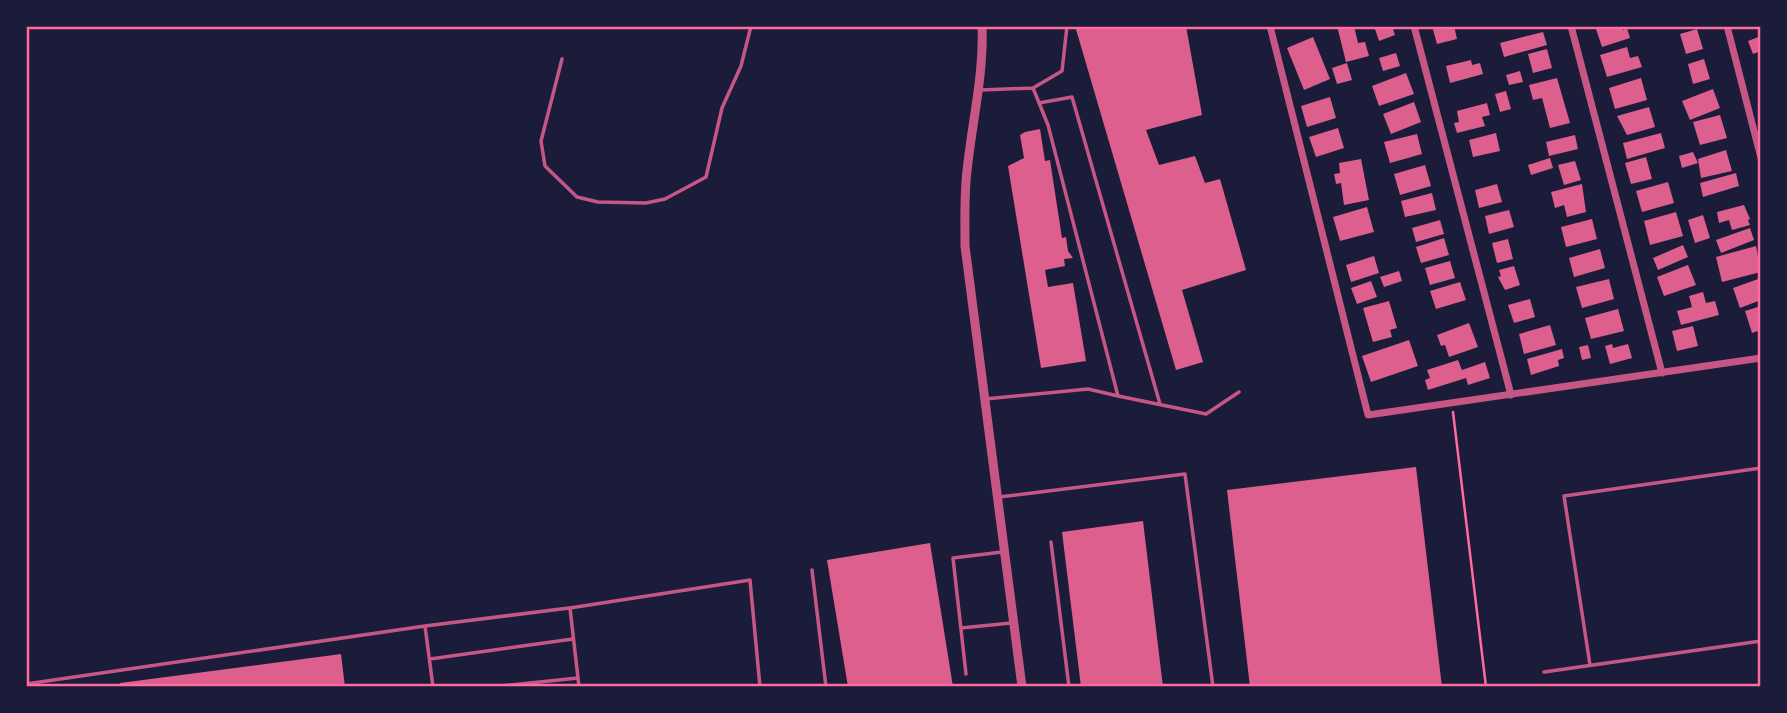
<svg xmlns="http://www.w3.org/2000/svg" width="1787" height="713" font-family="'Sofia Sans Condensed',sans-serif">
<style>
.building{fill:#dd5f8e}
.lines{fill:none;stroke-linecap:round;stroke-linejoin:round}
.path{stroke:#ff6b9d;stroke-width:2.5}
.service{stroke:#c65784;stroke-width:3.5}
.minor{stroke:#c65784;stroke-width:7}
.tertiary{stroke:#c65784;stroke-width:9}
.neatline{fill:none;stroke:#ff6b9d;stroke-width:2.5}
</style>
<rect width="100%" height="100%" fill="#1b1b3a"/>
<!-- building -->
<path class="building" d="M1075,26H1186L1202,115L1146,130L1159,165L1195,156L1205,183L1220,179L1246,270L1182,290L1203,362L1176,370Z
M1337,26H1354L1358,43L1365,42L1369,56L1346,62Z
M1374,26H1392L1395,35L1379,41Z
M1432,26H1454L1457,39L1437,44Z
M1595,26H1622L1623,30L1627,28L1630,38L1602,47Z
M1697,29L1703,49L1686,54L1680,34Z
M1543,32L1547,45L1504,57L1500,43Z
M1761,36V51L1753,54L1748,41Z
M1313,37L1330,79L1304,90L1287,48Z
M1627,47L1630,58L1638,56L1642,67L1607,77L1600,55Z
M1547,49L1552,68L1533,73L1528,54Z
M1396,53L1400,66L1383,71L1379,58Z
M1704,59L1710,79L1693,84L1688,64Z
M1471,60L1472,65L1480,63L1483,74L1450,83L1446,66Z
M1347,63L1352,80L1337,84L1332,68Z
M1520,71L1523,82L1509,85L1506,75Z
M1406,73L1414,94L1379,106L1372,86Z
M1557,78L1570,123L1550,128L1542,98L1533,100L1529,85Z
M1641,78L1647,100L1615,109L1609,88Z
M1713,89L1720,108L1690,120L1682,101Z
M1506,91L1511,109L1500,112L1495,94Z
M1330,97L1336,118L1307,127L1301,106Z
M1414,102L1421,122L1391,134L1383,114Z
M1487,103L1490,115L1482,117L1485,126L1457,133L1454,123L1459,122L1457,111Z
M1649,107L1655,127L1627,135L1617,116Z
M1720,115L1727,138L1700,145L1693,122Z
M1338,128L1344,148L1316,157L1309,137Z
M1040,129L1045,161L1050,160L1062,238L1066,237L1068,251L1073,258L1064,259L1065,266L1045,270L1048,287L1073,283L1086,361L1041,368L1008,166L1024,158L1020,135L1025,132Z
M1496,133L1500,151L1473,157L1469,140Z
M1661,133L1665,148L1627,159L1623,143Z
M1417,134L1422,154L1390,163L1384,142Z
M1575,135L1578,149L1549,156L1546,142Z
M1726,150L1732,171L1701,178L1698,159Z
M1693,152L1698,163L1682,168L1679,156Z
M1646,157L1652,179L1631,184L1625,163Z
M1550,158L1553,168L1531,175L1528,165Z
M1361,159L1369,200L1344,205L1341,183L1336,184L1334,174L1340,173L1339,163Z
M1575,161L1581,180L1564,185L1558,165Z
M1425,165L1431,186L1400,195L1394,174Z
M1736,173L1739,186L1703,197L1700,183Z
M1668,182L1674,203L1642,212L1636,191Z
M1497,184L1502,202L1479,208L1475,190Z
M1582,184L1586,212L1567,217L1564,205L1555,208L1551,192Z
M1432,193L1436,210L1405,217L1401,201Z
M1744,205L1750,219L1748,220L1750,225L1732,230L1729,220L1719,223L1717,212Z
M1367,207L1374,232L1340,241L1333,217Z
M1509,210L1514,227L1489,234L1485,216Z
M1676,212L1683,236L1650,245L1644,221Z
M1703,215L1710,238L1695,243L1688,220Z
M1592,219L1597,239L1566,247L1561,227Z
M1440,220L1444,234L1416,242L1412,228Z
M1750,228L1754,240L1721,253L1716,240Z
M1444,238L1449,255L1421,263L1416,247Z
M1508,239L1513,259L1497,263L1492,243Z
M1683,245L1688,257L1658,270L1653,258Z
M1756,246L1761,272L1722,282L1716,257Z
M1600,249L1605,268L1574,277L1569,258Z
M1374,256L1379,273L1351,282L1346,265Z
M1450,261L1455,278L1430,285L1425,268Z
M1688,265L1696,285L1664,296L1657,277Z
M1514,266L1520,285L1505,290L1498,277L1501,276L1499,270Z
M1399,271L1402,281L1384,287L1380,277Z
M1761,278V300L1740,308L1733,288Z
M1609,279L1614,299L1582,308L1576,287Z
M1371,281L1377,297L1357,304L1351,288Z
M1460,282L1466,300L1436,309L1430,291Z
M1703,292L1706,303L1715,301L1719,315L1681,325L1677,311L1692,307L1689,296Z
M1530,299L1535,317L1514,323L1508,305Z
M1389,301L1397,328L1390,330L1392,337L1373,342L1363,308Z
M1761,306V330L1752,333L1745,311Z
M1618,309L1624,331L1591,339L1585,318Z
M1469,323L1478,347L1449,357L1445,345L1441,346L1437,335Z
M1550,325L1556,345L1524,354L1519,334Z
M1693,326L1698,346L1677,351L1672,331Z
M1409,340L1418,366L1371,382L1362,356Z
M1612,344L1613,348L1628,344L1632,358L1610,364L1605,346Z
M1588,345L1591,358L1582,360L1579,347Z
M1562,349L1564,358L1558,360L1559,366L1531,375L1527,359Z
M1458,360L1462,370L1485,362L1490,378L1468,385L1466,378L1428,390L1425,380L1430,378L1427,370Z
M1416,467L1442,687H1250L1227,490Z
M1143,521L1163,687H1081L1062,532Z
M930,543L953,687H848L827,560Z
M341,654L345,687H121L120,683Z"/>
<g class="lines">
<!-- path -->
<path class="path" d="M1453,412L1486,687"/>
<!-- service -->
<path class="service" d="M562,59L541,141L545,166L577,197L598,202L646,203L665,199L706,177L722,108L741,66L751,26
M1033,88L1062,71L1067,26
M981,90L1033,88L1048,125L1118,396L1206,414L1239,392
M1039,103L1072,97L1160,404
M985,399L1088,389L1118,396
M999,497L1185,474L1213,687
M1051,542L1069,687
M812,570L826,687
M425,626L569,608
M961,628L1011,623
M430,659L573,639
M1590,665L1564,496L1761,468
M1544,672L1761,641
M966,674L953,558L1002,552
M26,684L425,626L433,687
M491,687L578,678
M579,687L570,608L750,580L760,687"/>
<!-- minor -->
<path class="minor" d="M1270,26L1368,415L1761,358
M1414,26L1511,395
M1571,26L1662,373
M1727,26L1761,158"/>
<!-- tertiary -->
<path class="tertiary" d="M982,26C984,75 972,122 967,171C964,196 965,221 965,246L1022,687"/>
</g>
<!-- border -->
<rect width="1787" height="713" fill="none" stroke="#1b1b3a" stroke-width="56"/>
<rect x="28" y="28" width="1731" height="657" class="neatline"/>
</svg>
